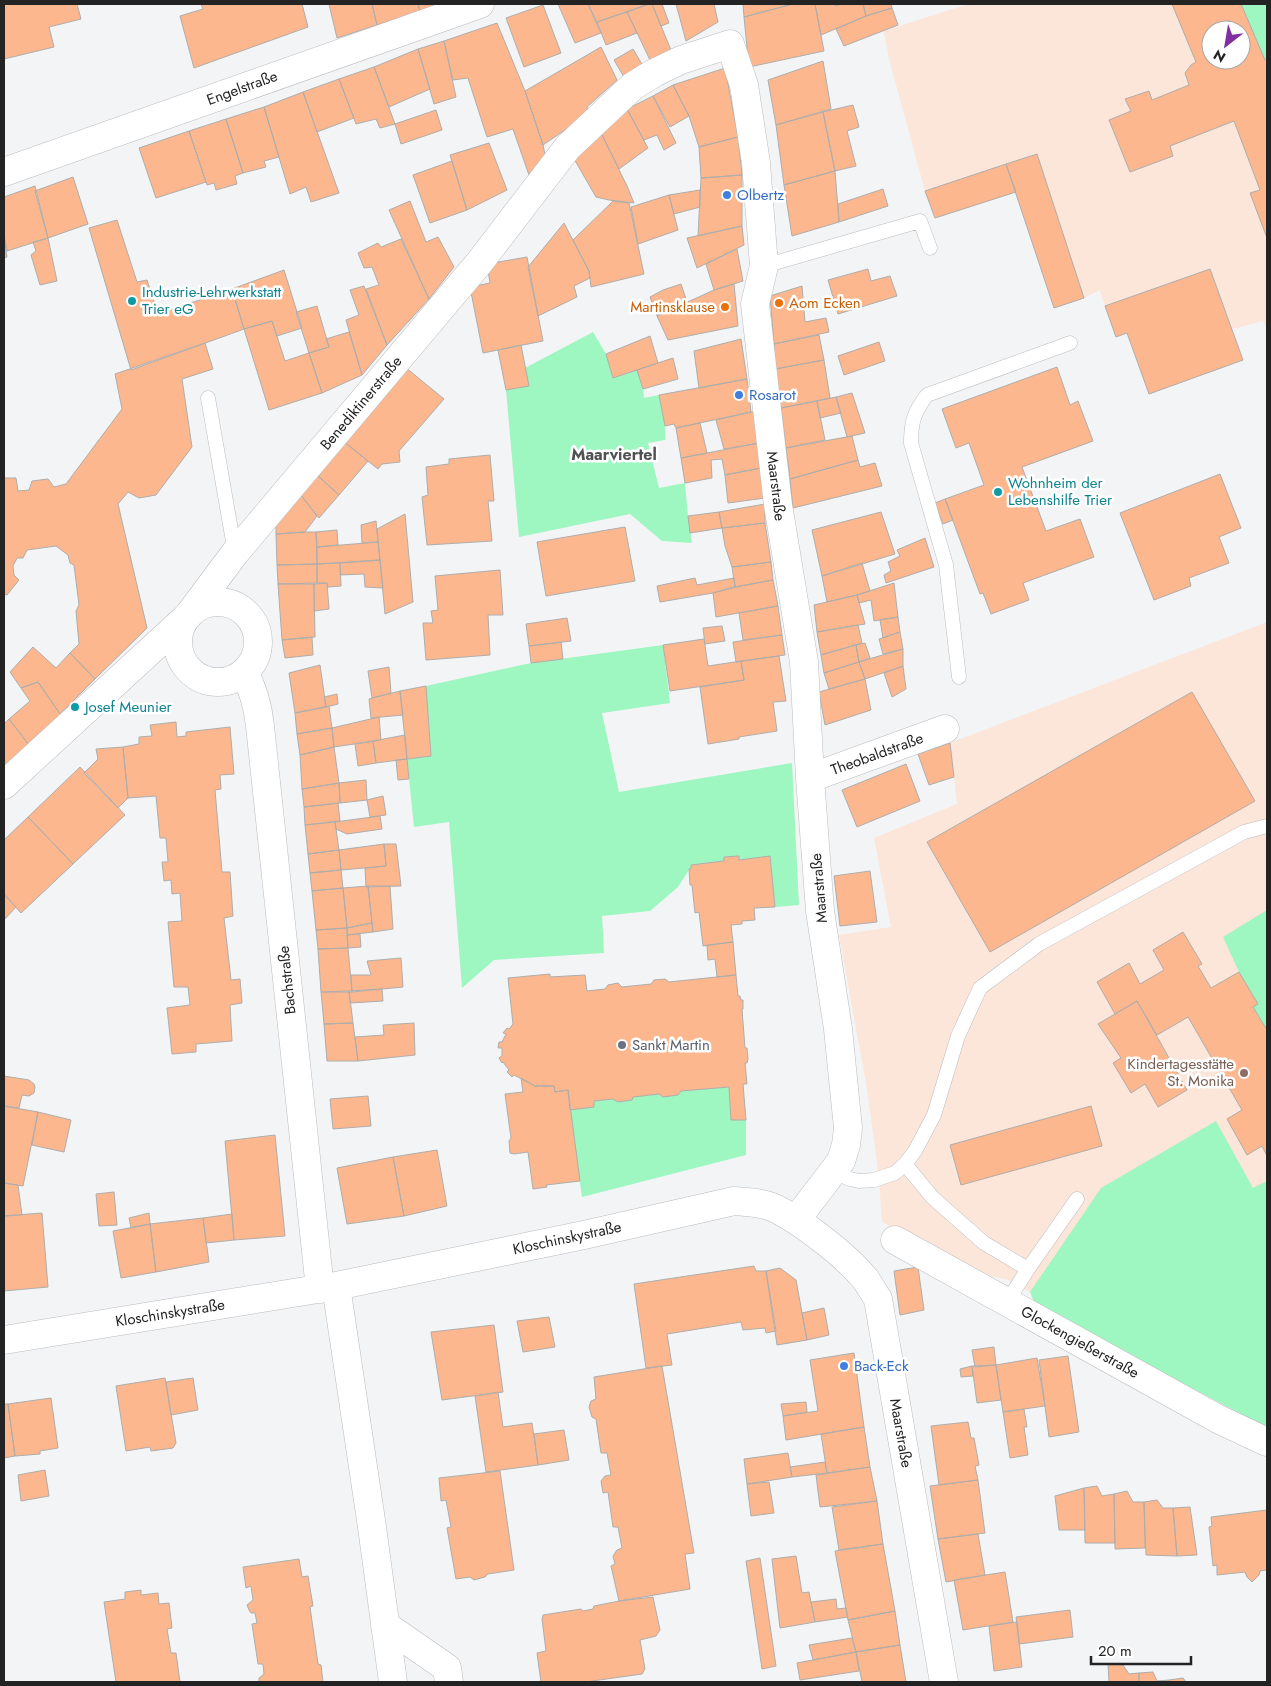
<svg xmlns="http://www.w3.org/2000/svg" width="1271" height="1686" font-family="Jost,sans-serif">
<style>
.medical{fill:#fce5d9;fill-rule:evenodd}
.green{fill:#9ef6c0}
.building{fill:#fcb78e;stroke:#afadab;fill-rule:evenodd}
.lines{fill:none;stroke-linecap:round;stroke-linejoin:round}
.lane-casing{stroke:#bcbcbf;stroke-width:15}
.street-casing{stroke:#bcbcbf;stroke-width:29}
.lane{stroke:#fff;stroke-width:14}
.street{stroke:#fff;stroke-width:28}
.shop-dot{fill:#3f7fe0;stroke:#fff;stroke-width:2}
.culture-dot{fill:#0f9aa8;stroke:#fff;stroke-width:2}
.food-dot{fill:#e8710a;stroke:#fff;stroke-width:2}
.worship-dot{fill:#6b7280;stroke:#fff;stroke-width:2}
.education-dot{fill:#8d6e63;stroke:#fff;stroke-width:2}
.labels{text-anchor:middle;stroke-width:5;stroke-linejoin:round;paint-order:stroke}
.street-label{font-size:15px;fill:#232324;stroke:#fff}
.shop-label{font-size:15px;fill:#366cbe;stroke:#fff;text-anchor:start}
.culture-label{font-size:15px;fill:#0d838f;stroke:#fff;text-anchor:start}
.food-label{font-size:15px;fill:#c56008;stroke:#fff;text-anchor:start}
.worship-label{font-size:15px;fill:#5b616d;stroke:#fff;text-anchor:start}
.education-label{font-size:15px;fill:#785e54;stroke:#fff;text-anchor:end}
.neighbourhood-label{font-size:16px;font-weight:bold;fill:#515153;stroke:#fff}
</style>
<rect width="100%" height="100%" fill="#f3f4f6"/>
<!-- medical -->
<path class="medical" d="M968,4H1267V330L1263,321L1233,329L1210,269L1105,306L1100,290L1084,298L1036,154L925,191L889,59L884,31ZM1211,30H1241V60H1211Z
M1267,622V1425L1263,1426L1035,1304L1030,1292L1006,1279L986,1275L882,1222L879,1177L867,1089L839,935L891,927L874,838L957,804L950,743Z"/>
<!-- green -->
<path class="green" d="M1241,4H1267V59L1265,60Z
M593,332L606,354L613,378L637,370L643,389L644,398L659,395L665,426V440L648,443L659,488L685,483L688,516L692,543L662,541L630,514L519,537L506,390L529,386L525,368Z
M663,645L670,703L602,713L619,792L792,763L799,905L775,907L770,856L739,860L738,856L724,857V861L691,865V869L689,870L678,887L650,911L602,916L604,953L494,960L462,988L449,822L414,827L407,759L431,755L426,686L531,663Z
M1267,910V1030H1266L1253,1007L1258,1004L1239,972L1223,937Z
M729,1087L731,1120H746V1155L582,1197L570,1110L594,1107V1101L613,1099L618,1102L631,1100L633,1097L659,1094L663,1097L678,1095L681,1091Z
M1216,1121L1253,1188L1267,1181V1425L1263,1426L1035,1304L1030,1292L1101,1188Z"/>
<!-- building -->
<path class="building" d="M4,4H77L81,19L49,27L54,47L4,59Z
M201,4H302L308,27L194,68L180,16L203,9Z
M329,4H372L377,25L337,38Z
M372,4H418L420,11L377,25Z
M418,4H440L420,11Z
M558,4H588L601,33L575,43Z
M588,4H649L597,22Z
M649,4H652L671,50L651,62L627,12Z
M652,4H662L669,23L661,26Z
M676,4H714L718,22L686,41Z
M743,4H793L744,17Z
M793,4H815L824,51L749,67L744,17Z
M815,4H835V6L842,4H863L866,16L821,35Z
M863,4H891L892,8L866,16Z
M1172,4H1241L1265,60L1267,59V238L1250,193L1260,190L1234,121L1170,146L1173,156L1130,172L1109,120L1131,111L1125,99L1149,91L1152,100L1189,85L1185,73L1191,65L1196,62ZM1211,30H1241V60H1211Z
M543,5L561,53L524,67L506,18Z
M892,8L898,25L844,46L836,29L866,16Z
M627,12L637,33L606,45L597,22Z
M497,23L525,91L543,145L545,155L529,175L513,129L487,137L468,78L453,80L444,41Z
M444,41L456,97L434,104L418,49Z
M601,47L617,80L587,107L588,114L543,145L525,91Z
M418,49L430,89L389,107L374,67Z
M633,49L643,66L624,77L614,60Z
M823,61L831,109L776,125L768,80Z
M374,67L395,124L380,128L376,119L356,124L339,79Z
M725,68L738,137L699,147L689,116L673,85Z
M339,79L354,118L317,132L303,92Z
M673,85L689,116L670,127L653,96Z
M303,92L339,193L311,202L306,187L290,194L264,107Z
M653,96L676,143L664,150L657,135L644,140L627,109Z
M853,105L859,127L847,131L856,166L835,171L823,112Z
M264,107L279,157L264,161L266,167L243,173L226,119Z
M627,109L648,148L619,169L601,133Z
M436,110L442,130L401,144L395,124Z
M823,112L835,171L784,185L776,125Z
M226,119L243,173L235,176L237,184L216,190L214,183L207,185L189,131Z
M189,131L206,182L156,198L139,148Z
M601,133L627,186L634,203L609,200L596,197L573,157Z
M738,137L742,175L701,178L699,147Z
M489,143L507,190L467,210L450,155Z
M1037,154L1084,298L1054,308L1006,164Z
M452,161L467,210L430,223L413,175Z
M1006,164L1016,192L935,218L925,191Z
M835,171L839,222L792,236L784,185Z
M742,175V226L698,236L701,178Z
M73,177L88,224L48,238L35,191Z
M35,186L48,238L7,251L4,235V197Z
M883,189L888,206L839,222L838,204Z
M700,190V207L674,214L669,195Z
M669,195L678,230L638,244L631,207Z
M410,201L426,242L438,237L454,267L429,299L389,210Z
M613,201L629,203L644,274L591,287L589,271L573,240Z
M117,220L137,282L147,280L158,314L232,289L244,329L131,370L89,228Z
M564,223L589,271L590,278L574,286L577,297L538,316L528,267Z
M742,226L744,245L697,268L687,238Z
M4,235L7,257L4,258Z
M48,238L57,281L40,285L31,255L36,251L33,242Z
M401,239L429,299L387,345L366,289L379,285L372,267L364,268L358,253L378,243L381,247Z
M737,249L743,281L714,290L706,264Z
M527,257L543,341L483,353L470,287L490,283L487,264Z
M868,269L871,281L890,276L897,296L838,314L828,280Z
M1210,269L1243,360L1149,394L1127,333L1116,337L1105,306Z
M284,270L302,328L277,336L272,321L244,329L232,289Z
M681,284L687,302L657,316L650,297L663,290Z
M734,284L738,326L668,340L657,316L714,290Z
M364,286L387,345L362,375L346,320L359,315L350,290Z
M802,286L805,322L826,318L829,332L774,344L770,296Z
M317,306L329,347L309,353L296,312Z
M272,321L285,361L309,353L322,393L269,410L244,329Z
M349,332L362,375L322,393L309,353L329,347L326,339Z
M819,335L824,360L775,369L774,344Z
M650,336L658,363L613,378L606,354Z
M741,339L747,379L699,388L694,351Z
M879,342L885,361L844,375L838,356Z
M205,343L213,369L182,379L192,447L156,495L139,498L128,492L118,504L147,628L95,679L70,653L79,644L76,611L79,605L74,565L70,563L68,555L56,546L27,550L23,558H17L13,566L14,575L19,580L7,595L4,594V478H16L18,491L29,490L32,481L48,479L54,487L66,484L122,409L115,374Z
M521,345L529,386L506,390L498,350Z
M673,358L678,379L643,389L637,370Z
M824,360L830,398L781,408L775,369Z
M405,367L444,399L399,451L400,462L382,464L378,469L343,441Z
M1057,367L1070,405L1078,401L1093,441L1022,467L1046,531L1080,519L1094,557L1023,583L1029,600L991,614L983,593L980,594L945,499L984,485L969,443L956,448L942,409Z
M747,379L751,412L676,428L674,424L665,426L659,395Z
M852,393L865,433L847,437L836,397Z
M836,397L841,413L820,418L817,401Z
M817,401L825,440L786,448L781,408Z
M751,412H756L759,443L724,449L716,420Z
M700,423L707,453L681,458L676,428Z
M852,436L858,460L790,479L786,448Z
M343,441L368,461L339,495L316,474Z
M759,443L761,468L725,475L722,459L711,460L712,478L685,483L681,458Z
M490,455L494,501H488L492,541L427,545L422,497L428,495L426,467L449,464V459Z
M858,460L860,467L875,463L882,486L793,508L790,479Z
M761,468L765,498L728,503L725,475Z
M316,474L339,495L319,518L300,494Z
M1220,474L1241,528L1219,537L1229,563L1189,578L1191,586L1154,600L1120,513Z
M300,494L317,516L305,532L276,534V523Z
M945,499L953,520L943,524L935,503Z
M765,504V523L722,528L719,512Z
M719,512L722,528L690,533L688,516Z
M881,512L895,554L822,576L812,530Z
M405,514L413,602L385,614L377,529Z
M376,521L378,542L362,543L361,525Z
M765,523L771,562L732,567L725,546L722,528Z
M625,527L635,581L546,596L537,542Z
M337,530L338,545L317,547L316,532Z
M305,532H316L317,564L277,565L276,534Z
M925,538L934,567L886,583L884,575L891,571L888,562L900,556L897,550Z
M378,542L380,560L317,564V547Z
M380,560L383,588L365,587L364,574L340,575V563Z
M771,562L773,580L735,587L732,567Z
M340,563L341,586L328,587L327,583H317V564Z
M862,563L870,591L857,595L827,602L822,576Z
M317,564V583L278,584L277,565Z
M500,570L503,615H488L490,655L426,660L423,623H433L431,611L438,610L435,576Z
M695,578L697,585L734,578L735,587L713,593L660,602L657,586Z
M773,580L778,606L716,617L713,593L735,587Z
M327,583L329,609L314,611V584Z
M894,583L898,617L874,621L871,600L859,603L857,595Z
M278,584H314L315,637L282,640Z
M857,595L865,624L817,632L814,605Z
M778,606L782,635L743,640L739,613Z
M898,617L900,632L883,638L880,620Z
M567,618L571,641L529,646L526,624Z
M858,625L862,643L821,655L817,632Z
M722,626L725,641L705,644L703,628Z
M900,632L903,649L883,654L879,639Z
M782,635L785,655L736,662L733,642Z
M312,637L313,655L285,658L282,640Z
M704,639L708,666L741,661L744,680L670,691L663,645Z
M561,642L563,659L531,663L529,646Z
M865,643L870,658L859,662L856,645Z
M856,645L859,662L824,673L821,655Z
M33,647L56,668L70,653L95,679L60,714L38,682L21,688L10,672Z
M903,649V666L865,679L859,662Z
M779,656L786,701L773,702L777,731L739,737V739L708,744L700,687L744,680L741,661Z
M859,662L865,679L829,689L824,673Z
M320,665L326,707L295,713L289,673Z
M903,666L906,689L892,697L884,673Z
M389,667L391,693L372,698L368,671Z
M865,679L871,710L825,725L819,692Z
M38,682L63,718L29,745L9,719L30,701L21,688Z
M426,686L431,756L407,759L400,691Z
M400,691L403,715L371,718L369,699Z
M1192,692L1255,801L990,952L927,842Z
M337,694L338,704L326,707L324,697Z
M329,706L332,728L297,734L295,713Z
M379,717L381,740L334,747L332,728Z
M9,719L29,745L4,768V724Z
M176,722L177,737L186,736V732L230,727L234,774L220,775L221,789L215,790L222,872H230L233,916L224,918L231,980L240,979L242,1003L230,1005L232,1041L196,1044V1052L172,1054L167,1008L190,1005L188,987H174L168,922L182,921L180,893L172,894L171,880L164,881L162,862H168L166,838H160L156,796L128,798L123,747L139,744V737L152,736L150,725Z
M332,728L334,747L300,755L297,734Z
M405,735L407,759L376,763L373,741Z
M373,741L376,763L358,766L355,744Z
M950,743L954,777L929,785L918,754Z
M123,747L128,798L118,808L84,773L98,759L96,749Z
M334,747L339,783L302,789L300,755Z
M407,759L409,779L398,780L396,760Z
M906,764L920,801L857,827L842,790Z
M80,767L125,815L73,864L28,817Z
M366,780L367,800L340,803L339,783Z
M339,783L340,803L304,807L302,789Z
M383,796L386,815L370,817L367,800Z
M338,803L340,821L305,825L304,807Z
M380,816L382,829L347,834L336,829L335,822Z
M28,817L73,864L21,913L4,894V840Z
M335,822L339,850L308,854L305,825Z
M384,844L386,866L341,870L339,850Z
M384,844H396L401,886L366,887L365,868L386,866Z
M339,850L341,870L310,873L308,854Z
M739,856V860L770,856L775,907L754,908L755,920L742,921V924L731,925L733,942L703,946L699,912L695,913L692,885H690L689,869H691V865L724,861V857Z
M341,870L343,888L312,891L310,873Z
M870,871L877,922L840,926L834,876Z
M368,886L372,923L347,928L343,888Z
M368,886H390L393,929L373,932Z
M343,888L347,928L316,930L312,891Z
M4,894L16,907L4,920Z
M372,923L373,932L347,935V928Z
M347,928L348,948L318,949L316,930Z
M1183,932L1202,964L1198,966L1211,988L1239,972L1258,1004L1253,1007L1267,1030V1156L1262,1146L1247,1155L1227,1119L1242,1110L1188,1017L1157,1035L1137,1001L1115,1014L1097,982L1129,963L1140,984L1164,970L1153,950Z
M360,934L361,947L348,948L347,935Z
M733,942L736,975L717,977L715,959L708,960L707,945Z
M348,948L352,992H321L318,949Z
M401,958L403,987L352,992L351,975H371L367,961Z
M550,974V977L585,975L587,991L605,989L608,985L618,983L622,987L651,984L654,980L665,979L669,982L736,975L738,996H740L741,1000H743V1009H742L745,1048H747L748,1059L747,1063H745L747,1084H743L746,1120H731L729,1087L681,1091L678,1095L663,1097L659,1094L633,1097L632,1100L618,1102L613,1099L594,1101V1107L570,1110L568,1090L555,1092L554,1086H535L514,1075L512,1077L507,1072L509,1070L503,1062L502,1063L499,1058L502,1056V1048H498L499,1042H502L506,1034L503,1033L507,1028L509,1029L513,1024L508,978Z
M382,989L383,1001L350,1003L349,991Z
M349,991L353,1023L324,1024L321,992Z
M1137,1001L1187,1090L1158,1107L1145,1084L1131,1093L1113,1063L1121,1058L1098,1024Z
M353,1023L358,1061H327L324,1024Z
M414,1023L415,1055L358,1061L355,1037L384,1035L383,1025Z
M4,1076L29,1080L34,1084L35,1087L34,1093L29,1096L22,1095L19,1108L4,1106Z
M521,1078L535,1086H554L555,1092L568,1090L580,1181L546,1185L547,1187L533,1189L528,1152L514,1154L510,1153L509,1141L511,1138L505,1094L523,1092Z
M368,1096L371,1126L333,1129L330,1099Z
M4,1106L38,1112L23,1186L4,1183Z
M1091,1106L1102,1146L961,1185L950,1145Z
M38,1112L71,1120L64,1152L32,1145Z
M275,1135L285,1236L234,1240L225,1141Z
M437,1150L447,1206L404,1216L393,1157Z
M393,1157L404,1216L347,1224L337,1168Z
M4,1183L18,1185L22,1215L4,1216Z
M114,1192L117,1225L99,1226L96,1194Z
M42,1213L48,1287L4,1291V1216Z
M149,1213L150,1224L131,1228L129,1218Z
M232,1214L234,1240L206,1243L203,1218Z
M203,1218L209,1262L156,1272L150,1224Z
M150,1224L156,1272L121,1278L113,1231Z
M754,1266L756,1271H766L776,1331L766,1333L765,1328L743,1330L741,1322L667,1334L672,1365L646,1368L634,1284Z
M918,1267L924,1310L900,1315L894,1271Z
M780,1268L796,1280L807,1340L777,1345L766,1271Z
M824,1308L829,1335L807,1340L802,1313Z
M549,1317L555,1347L523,1352L517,1321Z
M494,1325L503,1392L442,1400L431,1332Z
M994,1347L996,1365L975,1367L972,1350Z
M854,1353L864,1427L786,1440L783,1416L818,1411L810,1360Z
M1068,1356L1079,1432L1049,1437L1039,1360Z
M1037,1358L1045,1406L1003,1412L996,1365Z
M996,1365L1001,1400L977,1403L972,1366Z
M662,1366L694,1553L685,1554L690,1589L619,1601L611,1566L615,1564L613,1556L617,1550L622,1548L618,1527H613L608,1492L603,1493L601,1481L605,1476L611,1475L607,1453H601L596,1419L592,1417L589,1407L591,1401L596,1399L594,1377Z
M972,1366L973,1376L961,1377L960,1369Z
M165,1378L176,1443L173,1448L151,1451L150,1447L126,1451L116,1386Z
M193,1378L198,1410L171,1415L166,1382Z
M498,1392L503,1427L532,1423L538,1465L486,1472L475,1396Z
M51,1398L58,1448L40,1451V1454L15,1456L8,1404Z
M806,1402L807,1412L783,1416L781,1404Z
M4,1404H8L15,1456L4,1458Z
M1024,1409L1027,1427H1024L1028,1455L1010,1458L1003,1412Z
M968,1422L971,1438H974L979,1465L975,1466L978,1480L939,1485L931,1426Z
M864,1427L870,1467L827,1473L821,1434Z
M564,1430L569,1460L538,1465L534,1434Z
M788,1453L792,1477L747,1484L744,1459Z
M825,1462L827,1473L792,1477L790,1467Z
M870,1467L877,1501L820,1507L816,1475Z
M45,1470L49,1496L21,1501L18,1475Z
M500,1471L514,1570L488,1574L485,1577L474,1580L470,1577L456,1579L447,1528L451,1527L446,1500L441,1501L439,1478Z
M978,1480L985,1533L938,1539L930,1486Z
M769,1482L774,1513L751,1516L747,1484Z
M1097,1486L1102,1496L1114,1494L1115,1543H1085L1084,1488Z
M1084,1488L1085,1530H1059L1055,1496Z
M1127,1491L1133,1502H1144L1145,1548L1115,1549L1114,1494Z
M1157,1500L1163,1508H1173L1177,1556L1146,1555L1144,1502Z
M877,1501L883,1544L839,1550L832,1507Z
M1190,1507L1197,1555L1177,1556L1173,1508Z
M1267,1510V1570L1260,1571L1259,1575L1252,1582L1247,1577L1245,1572L1217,1575V1565L1213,1566L1209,1527L1212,1526L1211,1517Z
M978,1534L985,1575L946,1582L938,1539Z
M883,1544L895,1611L848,1620L835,1551Z
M796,1556L802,1593L809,1592L815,1622L780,1628L772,1559Z
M760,1558L776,1666L762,1669L746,1561Z
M299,1559L302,1577L308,1576L313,1606L310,1607L318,1664L321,1665L323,1682H259V1678L264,1674L263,1664H258L252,1624L257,1623L255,1613H251L249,1610L247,1605L253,1600L251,1586L246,1588L243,1567Z
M1005,1572L1013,1622L963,1630L954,1580Z
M141,1590V1595L158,1593L159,1604L169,1603L172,1628L167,1629L171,1653H176L180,1682H116L104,1602L125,1599V1592Z
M653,1597L660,1630L656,1636L640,1640L645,1669L642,1674L585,1682H541L537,1653L546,1651L542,1619L543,1615L581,1609L583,1611L593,1609L594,1606L619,1601Z
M836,1599L837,1609L846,1608L848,1617L815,1622L811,1602Z
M1070,1610L1073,1637L1019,1644L1016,1617Z
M895,1611L900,1645L856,1652L848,1620Z
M1017,1622L1022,1667L994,1671L989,1626Z
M852,1638L856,1652L813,1660L809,1645Z
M900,1645L906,1682H862L856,1652Z
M856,1652L859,1671L800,1680L797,1663Z
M1108,1664L1123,1665L1129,1674L1139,1673V1682H1109Z
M1153,1672L1157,1681L1169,1680L1170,1682H1139V1673Z
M1183,1678L1186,1682H1170L1169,1680Z"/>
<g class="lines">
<defs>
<path id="lane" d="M764,266L920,221L930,248
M208,398L235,553
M959,677L946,565L911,443C911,422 914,412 927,395L1070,343
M905,1164L932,1197L984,1243L1028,1269L1077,1199
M834,1172L850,1179L859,1181L874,1180L895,1173L905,1164L915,1151L934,1115L958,1036L980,988L1039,944L1244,832L1267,826
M1007,1302L1028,1269"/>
<path id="street" d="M4,172L480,4
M178 642a40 40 0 1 1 80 0a40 40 0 1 1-80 0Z
M244,673C254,690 258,707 260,726L320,1289
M810,778L945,729
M4,785L188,616L235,553L479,263L568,147L633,86L654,73L681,60L730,44L744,85L756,163L764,266L755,304L778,505L804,662L810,778L820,911L838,1029L848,1128L846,1145L841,1161L796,1220
M895,1240L1218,1419L1267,1442
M336,1286L372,1527L393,1682
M4,1340L336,1286L584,1235L734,1201C746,1202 760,1202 772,1207C799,1219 847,1256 866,1280C870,1286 874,1293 878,1299L944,1682
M385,1625L447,1668L449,1682"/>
</defs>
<!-- lane casing -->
<use href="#lane" class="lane-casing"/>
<!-- street casing -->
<use href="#street" class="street-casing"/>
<!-- lane -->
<use href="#lane" class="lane"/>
<!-- street -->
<use href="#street" class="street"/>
</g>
<!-- markers -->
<g class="shop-dot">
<circle cx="727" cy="195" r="5"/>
<circle cx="739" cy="395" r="5"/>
<circle cx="844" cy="1366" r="5"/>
</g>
<g class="culture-dot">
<circle cx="132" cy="301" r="5"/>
<circle cx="998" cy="492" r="5"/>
<circle cx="75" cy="707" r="5"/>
</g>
<g class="food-dot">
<circle cx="779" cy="303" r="5"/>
<circle cx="725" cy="307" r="5"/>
</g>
<circle class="worship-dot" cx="622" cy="1045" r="5"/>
<circle class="education-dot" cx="1244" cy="1073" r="5"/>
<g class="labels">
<!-- street labels -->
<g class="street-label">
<text transform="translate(242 88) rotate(-20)" y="5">Engelstraße</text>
<text transform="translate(361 403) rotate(-50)" y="5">Benediktinerstraße</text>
<text transform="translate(776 486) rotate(83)" y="5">Maarstraße</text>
<text transform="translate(877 754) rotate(-20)" y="5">Theobaldstraße</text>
<text transform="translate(819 888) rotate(-95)" y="5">Maarstraße</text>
<text transform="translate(287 980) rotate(-96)" y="5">Bachstraße</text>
<text transform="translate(567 1238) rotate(-12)" y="5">Kloschinskystraße</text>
<text transform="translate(170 1313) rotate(-9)" y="5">Kloschinskystraße</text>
<text transform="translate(1080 1342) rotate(29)" y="5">Glockengießerstraße</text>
<text transform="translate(901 1433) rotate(80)" y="5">Maarstraße</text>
</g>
<!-- shop labels -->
<g class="shop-label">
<text x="737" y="200">Olbertz</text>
<text x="749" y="400">Rosarot</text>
<text x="854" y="1371">Back-Eck</text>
</g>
<!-- culture labels -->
<g class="culture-label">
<text x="142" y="297">Industrie-Lehrwerkstatt<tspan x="142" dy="17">Trier eG</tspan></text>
<text x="1008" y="488">Wohnheim der<tspan x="1008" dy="17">Lebenshilfe Trier</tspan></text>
<text x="85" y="712">Josef Meunier</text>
</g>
<!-- food labels -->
<g class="food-label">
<text x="789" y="308">Aom Ecken</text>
<text x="715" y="312" text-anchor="end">Martinsklause</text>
</g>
<!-- worship labels -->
<g class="worship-label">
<text x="632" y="1050">Sankt Martin</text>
</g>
<!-- education labels -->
<g class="education-label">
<text x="1234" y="1069">Kindertagesstätte<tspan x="1234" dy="17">St. Monika</tspan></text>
</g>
<!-- neighbourhood labels -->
<g class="neighbourhood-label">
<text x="614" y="460">Maarviertel</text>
</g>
</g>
<!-- border -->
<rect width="1271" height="1686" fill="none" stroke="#232324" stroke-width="10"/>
<!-- north arrow -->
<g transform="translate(1226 45) rotate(211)"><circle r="24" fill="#ffffff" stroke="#a7a7a7"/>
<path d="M0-4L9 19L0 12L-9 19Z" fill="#812f9f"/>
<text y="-8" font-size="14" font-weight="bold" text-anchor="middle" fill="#232324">N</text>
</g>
<!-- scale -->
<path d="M1091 1656v8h100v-8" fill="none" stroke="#232324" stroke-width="2.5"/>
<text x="1098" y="1656" font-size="15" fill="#232324" stroke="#ffffff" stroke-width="4" paint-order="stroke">20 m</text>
</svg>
